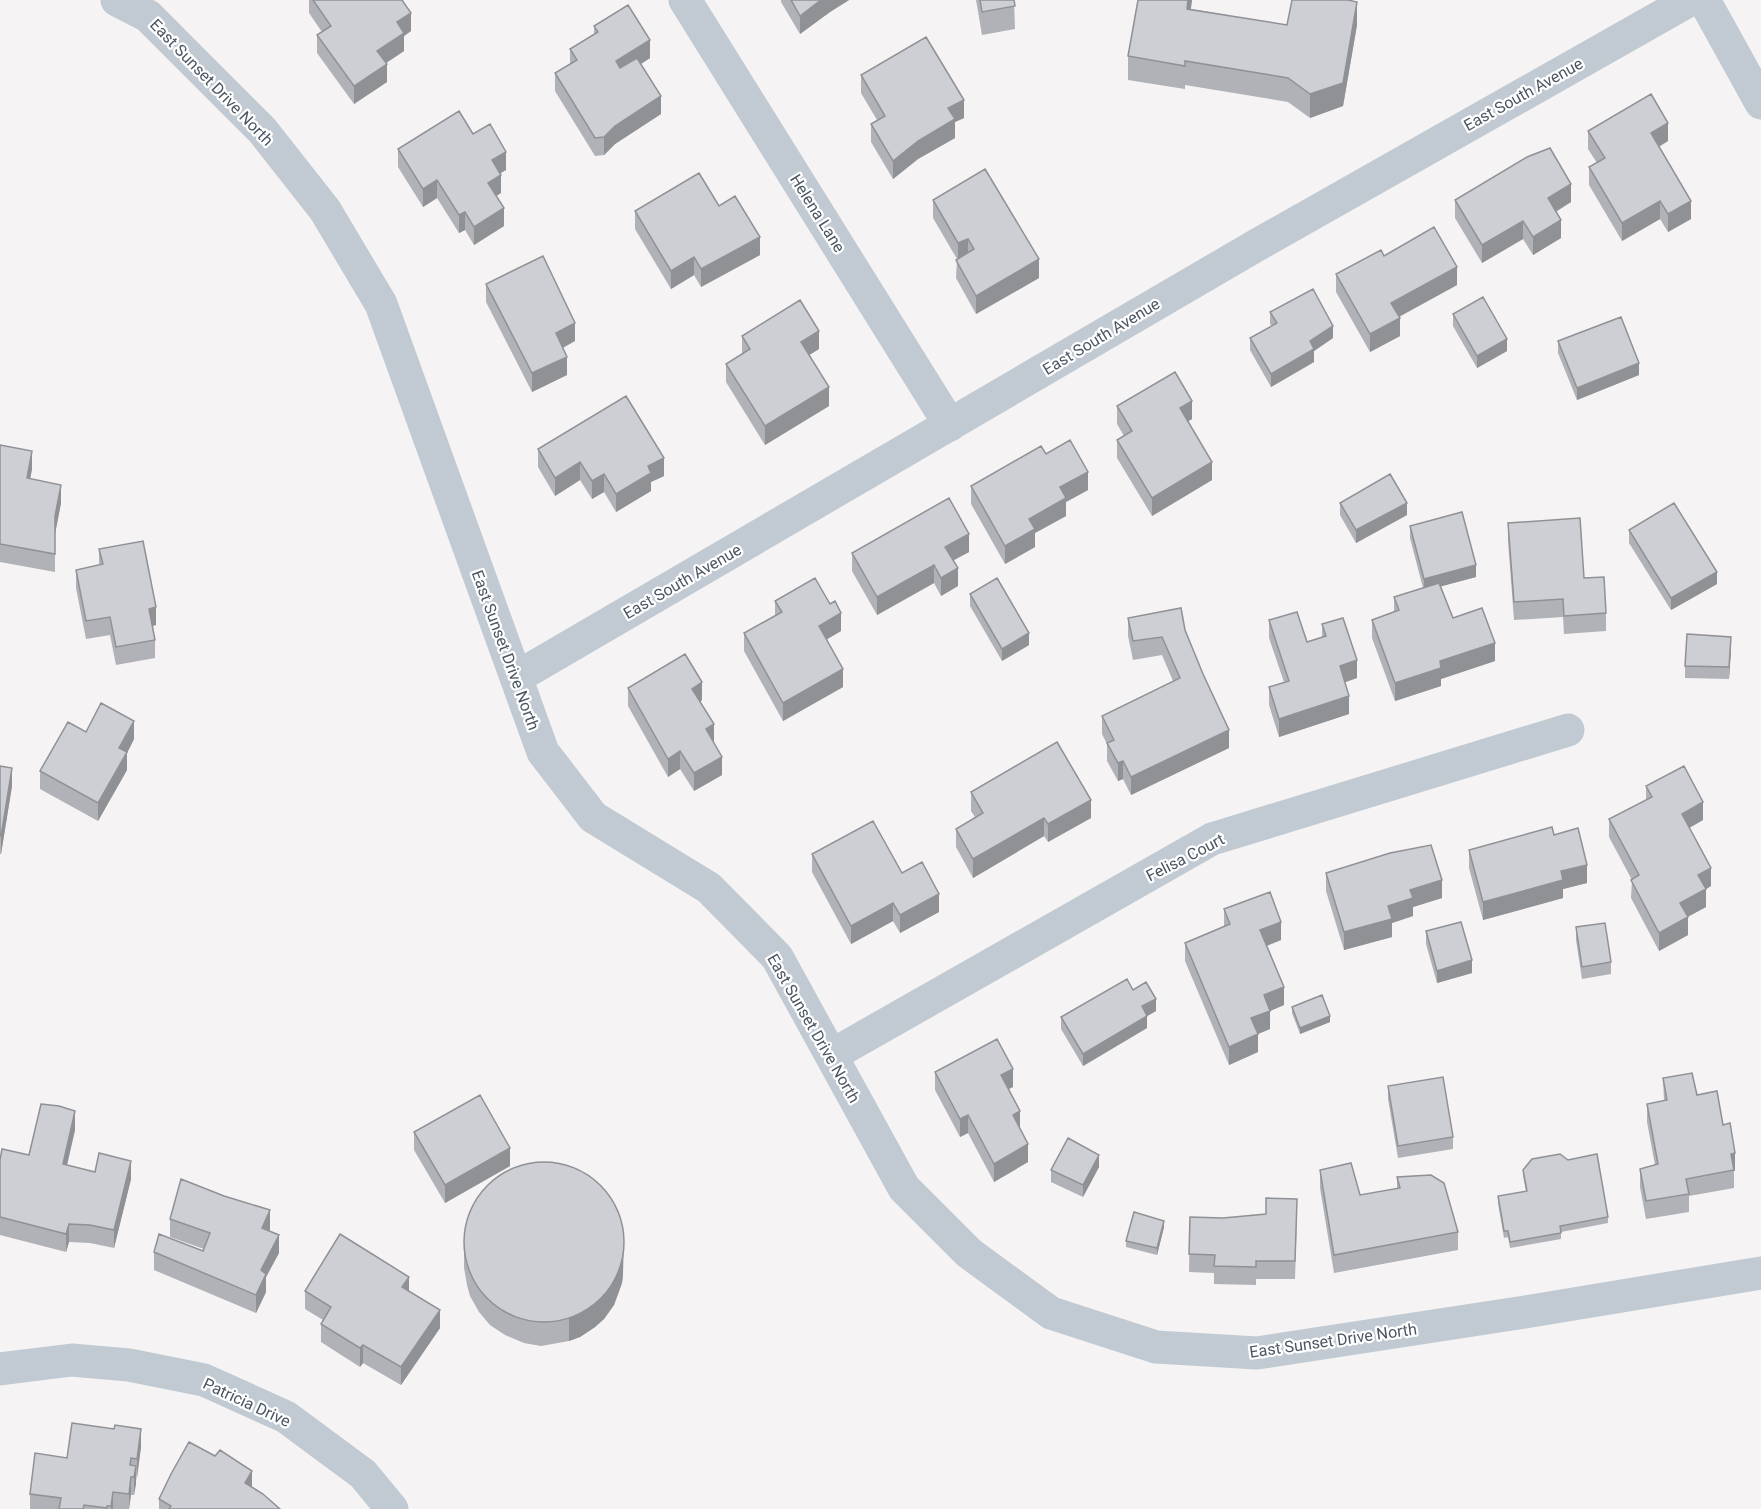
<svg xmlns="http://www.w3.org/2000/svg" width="1761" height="1509" font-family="Roboto,sans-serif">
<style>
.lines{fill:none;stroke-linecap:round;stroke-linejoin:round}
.minor{stroke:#c1cad2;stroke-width:33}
.wall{fill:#b0b2b7}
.shaded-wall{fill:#909195}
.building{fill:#cdcfd5;stroke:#909195;stroke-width:1.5}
.labels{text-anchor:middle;stroke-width:4.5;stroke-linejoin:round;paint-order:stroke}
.street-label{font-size:16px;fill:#4a5661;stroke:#fff}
</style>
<rect width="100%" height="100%" fill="#f5f3f3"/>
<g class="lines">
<!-- minor -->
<path class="minor" d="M117,0L148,16L262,130L325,210L381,304L543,752L593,817L709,888L777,957L904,1188L969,1253L1051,1313L1156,1347L1257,1353L1525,1312L1761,1273
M685,0L950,425
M1704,0L1761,103
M517,677L1257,245L1690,0
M832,1055L1212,839L1568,730
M0,1369L72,1360L129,1365L204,1380L286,1417L363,1474L392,1509"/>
</g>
<!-- wall -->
<path class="wall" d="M309,0H402L411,31L404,36V51L386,63L387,82L354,104L317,53V35L322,32L309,13Z
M781,0H849L830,12L800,34L781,2Z
M976,0H1014L1015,29L982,35Z
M1138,0H1192L1191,9L1287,25H1357L1343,106L1310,118L1288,102L1185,85V89L1128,80V56Z
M594,26L650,58L641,64L661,114L615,144L604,155L595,156L555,91V73L570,64V49L594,34Z
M861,75L964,118L955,122V138L918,159L893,179L871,142V124L877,120L861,93Z
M1588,131L1668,141L1659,147L1691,219L1668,232L1660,219L1622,241L1589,185V167L1597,163L1588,149Z
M473,134L506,170L500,173L501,193L496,196L504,226L474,245L465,230L459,233L437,198L423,207L398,167V149Z
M933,200L1039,278L976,314L956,278L957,259L933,218Z
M1455,200L1571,202L1556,212L1561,238L1533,255L1523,239L1482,263L1455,218Z
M719,206L760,255L701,287L694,275L671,289L635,229V211Z
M1384,256L1457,285L1399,317L1400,336L1370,352L1336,292V274Z
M486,284L575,341L563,348L567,375L532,392L486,302Z
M1270,312L1333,338L1314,351V362L1271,387L1250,350V338L1272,326L1270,324Z
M1453,314L1507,351L1477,368L1453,326Z
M742,336L819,349L809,355L829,406L765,445L726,382V364L742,354Z
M1558,341L1639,375L1577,400L1558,353Z
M1117,406L1192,419L1188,421L1212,480L1152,516L1117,458V440L1124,436L1117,424Z
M0,445L32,469L30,479L61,503L55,534V572L0,562Z
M538,449L664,476L651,482V491L616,512L604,492L592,499L580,480L555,496L538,467Z
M1046,454L1088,490L1066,502V516L1035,533V547L1005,564L971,504V486Z
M1340,503L1407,515L1356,543L1340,515Z
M1508,523L1584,578L1606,613V631L1564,634L1563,617L1514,620L1508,541Z
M1410,526L1476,577L1441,586L1453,618L1495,661L1441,679V686L1395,701L1372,638V620L1394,612V597L1423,588L1410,538Z
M1629,530L1717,584L1671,610L1629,543Z
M99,549L156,625L152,626L155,640V658L116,665L110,635L86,639L76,588V570L99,565Z
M969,552L953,560L958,586L941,596L934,583L877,615L852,571V553Z
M970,594L1029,645L1002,661L970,606Z
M775,601L841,631L827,639L843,687L783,721L744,651V633L775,615Z
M1128,618L1185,630L1229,748L1131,795L1123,779L1118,781L1107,761V744L1102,734V716L1173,681L1162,655L1133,660L1128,636Z
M1269,620L1307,642L1322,637V624L1357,678L1345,682L1349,714L1279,737L1269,705V687L1284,682L1269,638Z
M1731,649L1729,679L1685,678V666Z
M628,688L702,700L700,702L714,743L722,775L694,791L680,769L668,777L628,706Z
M86,732L134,739L127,753V770L98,821L40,789V771Z
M0,766L12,786L1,854H0Z
M1646,786L1703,820L1689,828L1711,886L1706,889V907L1687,917L1688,935L1659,951L1631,898L1632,880L1609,837V819L1646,800Z
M971,792L1091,818L1048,842L1044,836L973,878L956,847V829L975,817L971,811Z
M1554,835L1587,883L1563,889V898L1483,920L1469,868V850Z
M812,854L902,873L939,912L900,933L893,921L851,944L812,872Z
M1326,873L1442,898L1413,907V916L1392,923V937L1344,950L1326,891Z
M1224,909L1281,940L1267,946L1284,1005L1270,1011V1029L1257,1034L1258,1052L1229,1065L1185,961V943L1224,927Z
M1576,927L1611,962V974L1582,979L1576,940Z
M1426,931L1472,973L1437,983L1426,944Z
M1133,990L1156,1011L1147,1016V1028L1083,1066L1061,1029V1017Z
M1292,1007L1330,1022L1300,1034L1292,1013Z
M935,1072L1013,1087L1008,1089L1028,1162L994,1182L968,1133L960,1137L935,1090Z
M1663,1078L1697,1095L1723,1125L1735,1171H1734V1188L1689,1196V1212L1646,1219L1640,1187V1169L1655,1165L1647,1122V1104L1664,1101Z
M1388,1086L1453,1137V1149L1398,1158L1388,1099Z
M75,1130L67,1165L95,1172L131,1179L114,1248L90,1243L69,1242L66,1252L0,1235V1160L29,1155Z
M414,1132L510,1166L445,1203L414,1150Z
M1099,1167L1083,1197L1051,1182V1170Z
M1320,1170L1360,1195L1397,1189V1177L1458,1232V1250L1334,1273L1320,1188Z
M1523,1170L1608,1217V1223L1561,1232V1239L1510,1248L1508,1237L1504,1238L1498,1203V1196L1526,1191L1523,1176Z
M1190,1217L1223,1218L1297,1217L1295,1279H1256V1285L1214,1284V1273L1189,1272Z
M170,1219L270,1229L269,1231L279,1253L266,1277V1292L256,1313L154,1270V1252L203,1251L204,1249L170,1237Z
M1164,1227L1157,1255L1126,1247V1241Z
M464,1244L623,1275L622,1283L614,1305L604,1319L595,1327L580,1337L569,1341L541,1346L524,1343L505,1335L490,1325L479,1312L470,1296L467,1285L464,1268Z
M305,1291H409L440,1328L401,1385L363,1363L360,1367L321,1342V1324L323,1320L305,1309Z
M141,1447L134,1495H131L129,1509H30V1494L67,1458Z
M252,1488L280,1509H159V1499Z"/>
<!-- shaded-wall -->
<path class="shaded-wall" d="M821,0H849L830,12L800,34V16Z
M1188,0H1192L1187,32V9Z
M1357,2V25L1343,106L1310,118V94Z
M411,13V31L404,36V51L377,69V51L397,22Z
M650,40V58L616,80V61Z
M387,64V82L354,104V86Z
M661,96V114L615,144L604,155V137L615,126Z
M964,100V118L955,122V138L918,159L893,179V161L948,108Z
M1668,123V141L1651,151V133Z
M506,152V170L492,178V160Z
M501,175V193L488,201V183Z
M437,180V198L423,207V189Z
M1571,184V202L1548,216V198Z
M1660,201V219L1622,241V223Z
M1691,201V219L1668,232V214Z
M504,208V226L474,245V227Z
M465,212V230L459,233V215Z
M1561,220V238L1533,255V237Z
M1523,221V239L1482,263V245Z
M760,237V255L701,287V269Z
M968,239V257L958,261V243Z
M694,257V275L671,289V271Z
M1039,259V278L976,314V296Z
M1457,267V285L1391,321V303Z
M1400,318V336L1370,352V334Z
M575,323V341L556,351V333Z
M1333,326V338L1314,351V362L1271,387V374L1310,341Z
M819,331V349L801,360V342Z
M1507,339V351L1477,368V356Z
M567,357V375L532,392V373Z
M1639,363V375L1577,400V388Z
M829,387V406L765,445V426Z
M1192,401V419L1180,426V408Z
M32,451V469L27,496V478Z
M664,458V476L651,482V491L616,512V494L648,466Z
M580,462V480L555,496V478Z
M1212,462V480L1152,516V498Z
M1088,472V490L1066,502V516L1035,533V547L1005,564V546L1029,519L1060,487Z
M604,474V492L592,499V481Z
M61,485V503L55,534V516Z
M1407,503V515L1356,543V530Z
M969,534V552L945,565V547Z
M934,565V583L877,615V597Z
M1476,565V577L1424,591V579Z
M958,568V586L941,596V578Z
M1717,572V584L1671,610V598Z
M156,607V625L149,627V609Z
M841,613V631L819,644V626Z
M1029,633V645L1002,661V649Z
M1731,637V649L1729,679V667Z
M1495,643V661L1441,679V686L1395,701V683L1440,661Z
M1357,660V678L1340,684V666Z
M843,669V687L783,721V703Z
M702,682V700L692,707V689Z
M1349,696V714L1279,737V719Z
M134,721V739L127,753V770L98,821V803L119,748Z
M714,724V743L706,729Z
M1229,730V748L1131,795V777Z
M680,751V769L668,777V759Z
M722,757V775L694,791V773Z
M1123,761V779L1118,781V763Z
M12,768V786L1,854V836Z
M1091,800V818L1048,842V824Z
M1703,802V820L1682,832V814Z
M1044,818V836L973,878V859Z
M1587,865V883L1563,889V898L1483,920V902L1561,871Z
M1711,868V886L1706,889V907L1680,921V903L1698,875Z
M1442,880V898L1413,907V916L1392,923V937L1344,950V932L1388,906L1410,890Z
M939,894V912L900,933V915Z
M893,903V921L851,944V926Z
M1688,917V935L1659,951V933Z
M1281,922V940L1260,948V930Z
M1472,960V973L1437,983V971Z
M1284,987V1005L1270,1011V1029L1251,1037V1018L1264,995Z
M1156,999V1011L1142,1019V1006Z
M1147,1016V1028L1083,1066V1054Z
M1330,1016V1022L1300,1034V1028Z
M1258,1034V1052L1229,1065V1047Z
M1013,1069V1087L1001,1093V1075Z
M75,1111V1130L63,1182V1164Z
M1020,1111V1129L1013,1115Z
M968,1115V1133L960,1137V1119Z
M1028,1144V1162L994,1182V1164Z
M510,1148V1166L445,1203V1185Z
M1735,1153V1171H1734L1731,1154Z
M1099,1155V1167L1083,1197V1185Z
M131,1161V1179L114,1248V1230Z
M270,1210V1229L262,1246V1228Z
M1164,1221V1227L1157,1255V1248Z
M69,1224V1242L66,1252V1234Z
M624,1234L623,1275L622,1283L614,1305L604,1319L595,1327L580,1337L569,1341V1318Z
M279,1235V1253L266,1277V1292L256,1313V1295L261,1270Z
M409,1277V1295L402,1287Z
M440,1310V1328L401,1385V1367Z
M363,1345V1363L360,1367V1348Z
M141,1429V1447L137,1478V1459Z
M131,1458V1495L129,1509L130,1465Z
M136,1466V1484L134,1495V1477Z
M252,1471V1489L245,1483Z
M113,1492V1509H111V1506Z"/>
<!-- building -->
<path class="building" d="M313,0H402L411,13L397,22L404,33L377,51L387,64L354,86L317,35L331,26Z
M791,0H821L800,16Z
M980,0H1014L1015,6L982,12Z
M1138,0H1188L1187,9L1287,25L1292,0H1348L1357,2L1343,83L1310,94L1288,78L1185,61V66L1128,56Z
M628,5L650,40L616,61L620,68L637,58L661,96L615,126L604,137L595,138L555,73L577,60L570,49L598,32L594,26Z
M926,37L964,100L948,108L955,119L918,141L893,161L871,124L885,116L861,75Z
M1651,94L1668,123L1651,133L1691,201L1668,214L1660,201L1622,223L1589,167L1605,158L1588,131Z
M459,111L473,134L490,124L506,152L492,160L501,175L488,183L504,208L474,227L465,212L459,215L437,180L423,189L398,149Z
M1550,148L1571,184L1548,198L1561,220L1533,237L1523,221L1482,245L1455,200L1527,157Z
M985,169L1039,259L976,296L956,260L974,249L968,239L958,243L933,200Z
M699,173L719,206L735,196L760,237L701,269L694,257L671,271L635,211Z
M1434,227L1457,267L1391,303L1400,318L1370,334L1336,274L1381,250L1384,256Z
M543,256L575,323L556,333L567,357L532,373L486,284Z
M1313,289L1333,326L1310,341L1314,349L1271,374L1250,338L1277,323L1270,312Z
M1483,297L1507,339L1477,356L1453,314Z
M800,300L819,331L801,342L829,387L765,426L726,364L750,349L742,336Z
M1621,317L1639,363L1577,388L1558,341Z
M1175,372L1192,401L1180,408L1212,462L1152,498L1117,440L1132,431L1117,406Z
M626,396L664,458L648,466L651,473L616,494L604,474L592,481L580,462L555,478L538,449Z
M1070,440L1088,472L1060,487L1066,498L1029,519L1035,529L1005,546L971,486L1041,446L1046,454Z
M0,445L32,451L27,478L61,485L55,516V554L0,544Z
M1390,474L1407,503L1356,530L1340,503Z
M949,498L969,534L945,547L958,568L941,578L934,565L877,597L852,553Z
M1674,503L1717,572L1671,598L1629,530Z
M1462,512L1476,565L1424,579L1410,526Z
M1580,518L1584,578L1604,577L1606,613L1564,616L1563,599L1514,602L1508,523Z
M143,541L156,607L149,609L155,640L116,647L110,617L86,621L76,570L103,564L99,549Z
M815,578L830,604L835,601L841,613L819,626L843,669L783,703L744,633L782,612L775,601Z
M997,578L1029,633L1002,649L970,594Z
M1439,583L1453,618L1482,608L1495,643L1440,661L1441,668L1395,683L1372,620L1399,610L1394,597Z
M1181,608L1185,630L1203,674L1229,730L1131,777L1123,761L1118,763L1107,743L1114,740L1102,716L1180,678L1162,637L1133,641L1128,618Z
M1297,612L1307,642L1326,636L1322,624L1343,618L1357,660L1340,666L1349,696L1279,719L1269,687L1289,681L1269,620Z
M1687,634L1731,637L1729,667L1685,666Z
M685,654L702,682L692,689L714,724L706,729L722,757L694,773L680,751L668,759L628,688Z
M101,703L134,721L119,748L127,752L98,803L40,771L68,722L86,732Z
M1057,742L1091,800L1048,824L1044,818L973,859L956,829L983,813L971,792Z
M0,766L12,768L1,836H0Z
M1684,766L1703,802L1682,814L1711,868L1698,875L1706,889L1680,903L1688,917L1659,933L1631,880L1639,875L1609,819L1652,797L1646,786Z
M873,821L902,873L922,862L939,894L900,915L893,903L851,926L812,854Z
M1552,827L1554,835L1578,828L1587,865L1561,871L1563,880L1483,902L1469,850Z
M1431,845L1442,880L1410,890L1413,898L1388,906L1392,919L1344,932L1326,873L1390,853Z
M1270,892L1281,922L1260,930L1284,987L1264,995L1270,1011L1251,1018L1258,1034L1229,1047L1185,943L1230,924L1224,909Z
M1461,922L1472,960L1437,971L1426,931Z
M1605,923L1611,962L1582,967L1576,927Z
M1127,979L1133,990L1146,982L1156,999L1142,1006L1147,1016L1083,1054L1061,1017Z
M1322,995L1330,1016L1300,1028L1292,1007Z
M997,1039L1013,1069L1001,1075L1020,1111L1013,1115L1028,1144L994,1164L968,1115L960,1119L935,1072Z
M1692,1073L1697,1095L1717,1091L1723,1125L1730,1123L1735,1153L1731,1154L1734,1170L1686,1179L1689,1194L1646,1201L1640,1169L1658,1164L1647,1104L1667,1100L1663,1078Z
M1443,1077L1453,1137L1398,1146L1388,1086Z
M480,1095L510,1148L445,1185L414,1132Z
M41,1104L59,1106L75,1111L63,1164L95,1172L99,1153L131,1161L114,1230L90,1225L69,1224L66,1234L0,1217V1160L2,1149L29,1155Z
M1068,1138L1099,1155L1083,1185L1051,1170Z
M1560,1154L1568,1160L1597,1154L1608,1217L1560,1226L1561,1233L1510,1242L1508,1231H1504L1498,1196L1527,1191L1523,1170L1532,1159Z
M464 1242a80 80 0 1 1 160 0a80 80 0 1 1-160 0Z
M1351,1163L1360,1195L1400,1188L1397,1177L1431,1175L1444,1183L1458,1232L1334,1255L1320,1170Z
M181,1179L224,1196L270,1210L262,1228L279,1235L261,1270L266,1274L256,1295L154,1252L159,1234L203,1251L210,1233L170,1219Z
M1266,1198L1297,1199L1295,1261H1256V1267L1214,1266L1215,1255L1189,1254L1190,1217L1223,1218L1266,1214Z
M1134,1212L1164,1221L1157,1248L1126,1241Z
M340,1234L409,1277L402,1287L440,1310L401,1367L363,1345L360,1348L321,1324L331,1307L305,1291Z
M72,1423L114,1429L115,1425L141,1429L137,1459L131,1458L130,1465L136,1466L134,1477H131L129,1494L113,1492L111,1506H107V1508L84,1505L83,1509H59L61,1498L30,1494L35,1453L67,1458Z
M189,1442L215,1456L220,1450L252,1471L245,1483L263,1494L280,1509H169L171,1506L159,1499L171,1474Z"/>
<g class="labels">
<!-- street labels -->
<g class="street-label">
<text transform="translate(212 82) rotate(46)" y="6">East Sunset Drive North</text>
<text transform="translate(1523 94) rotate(-29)" y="6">East South Avenue</text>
<text transform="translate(818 213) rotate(58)" y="6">Helena Lane</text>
<text transform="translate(1101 336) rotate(-31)" y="6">East South Avenue</text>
<text transform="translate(682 581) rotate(-30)" y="6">East South Avenue</text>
<text transform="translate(506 650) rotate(70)" y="6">East Sunset Drive North</text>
<text transform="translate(1185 857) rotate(-27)" y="6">Felisa Court</text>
<text transform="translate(814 1028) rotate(60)" y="6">East Sunset Drive North</text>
<text transform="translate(1333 1340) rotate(-8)" y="6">East Sunset Drive North</text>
<text transform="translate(247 1402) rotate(25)" y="6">Patricia Drive</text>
</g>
</g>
</svg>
